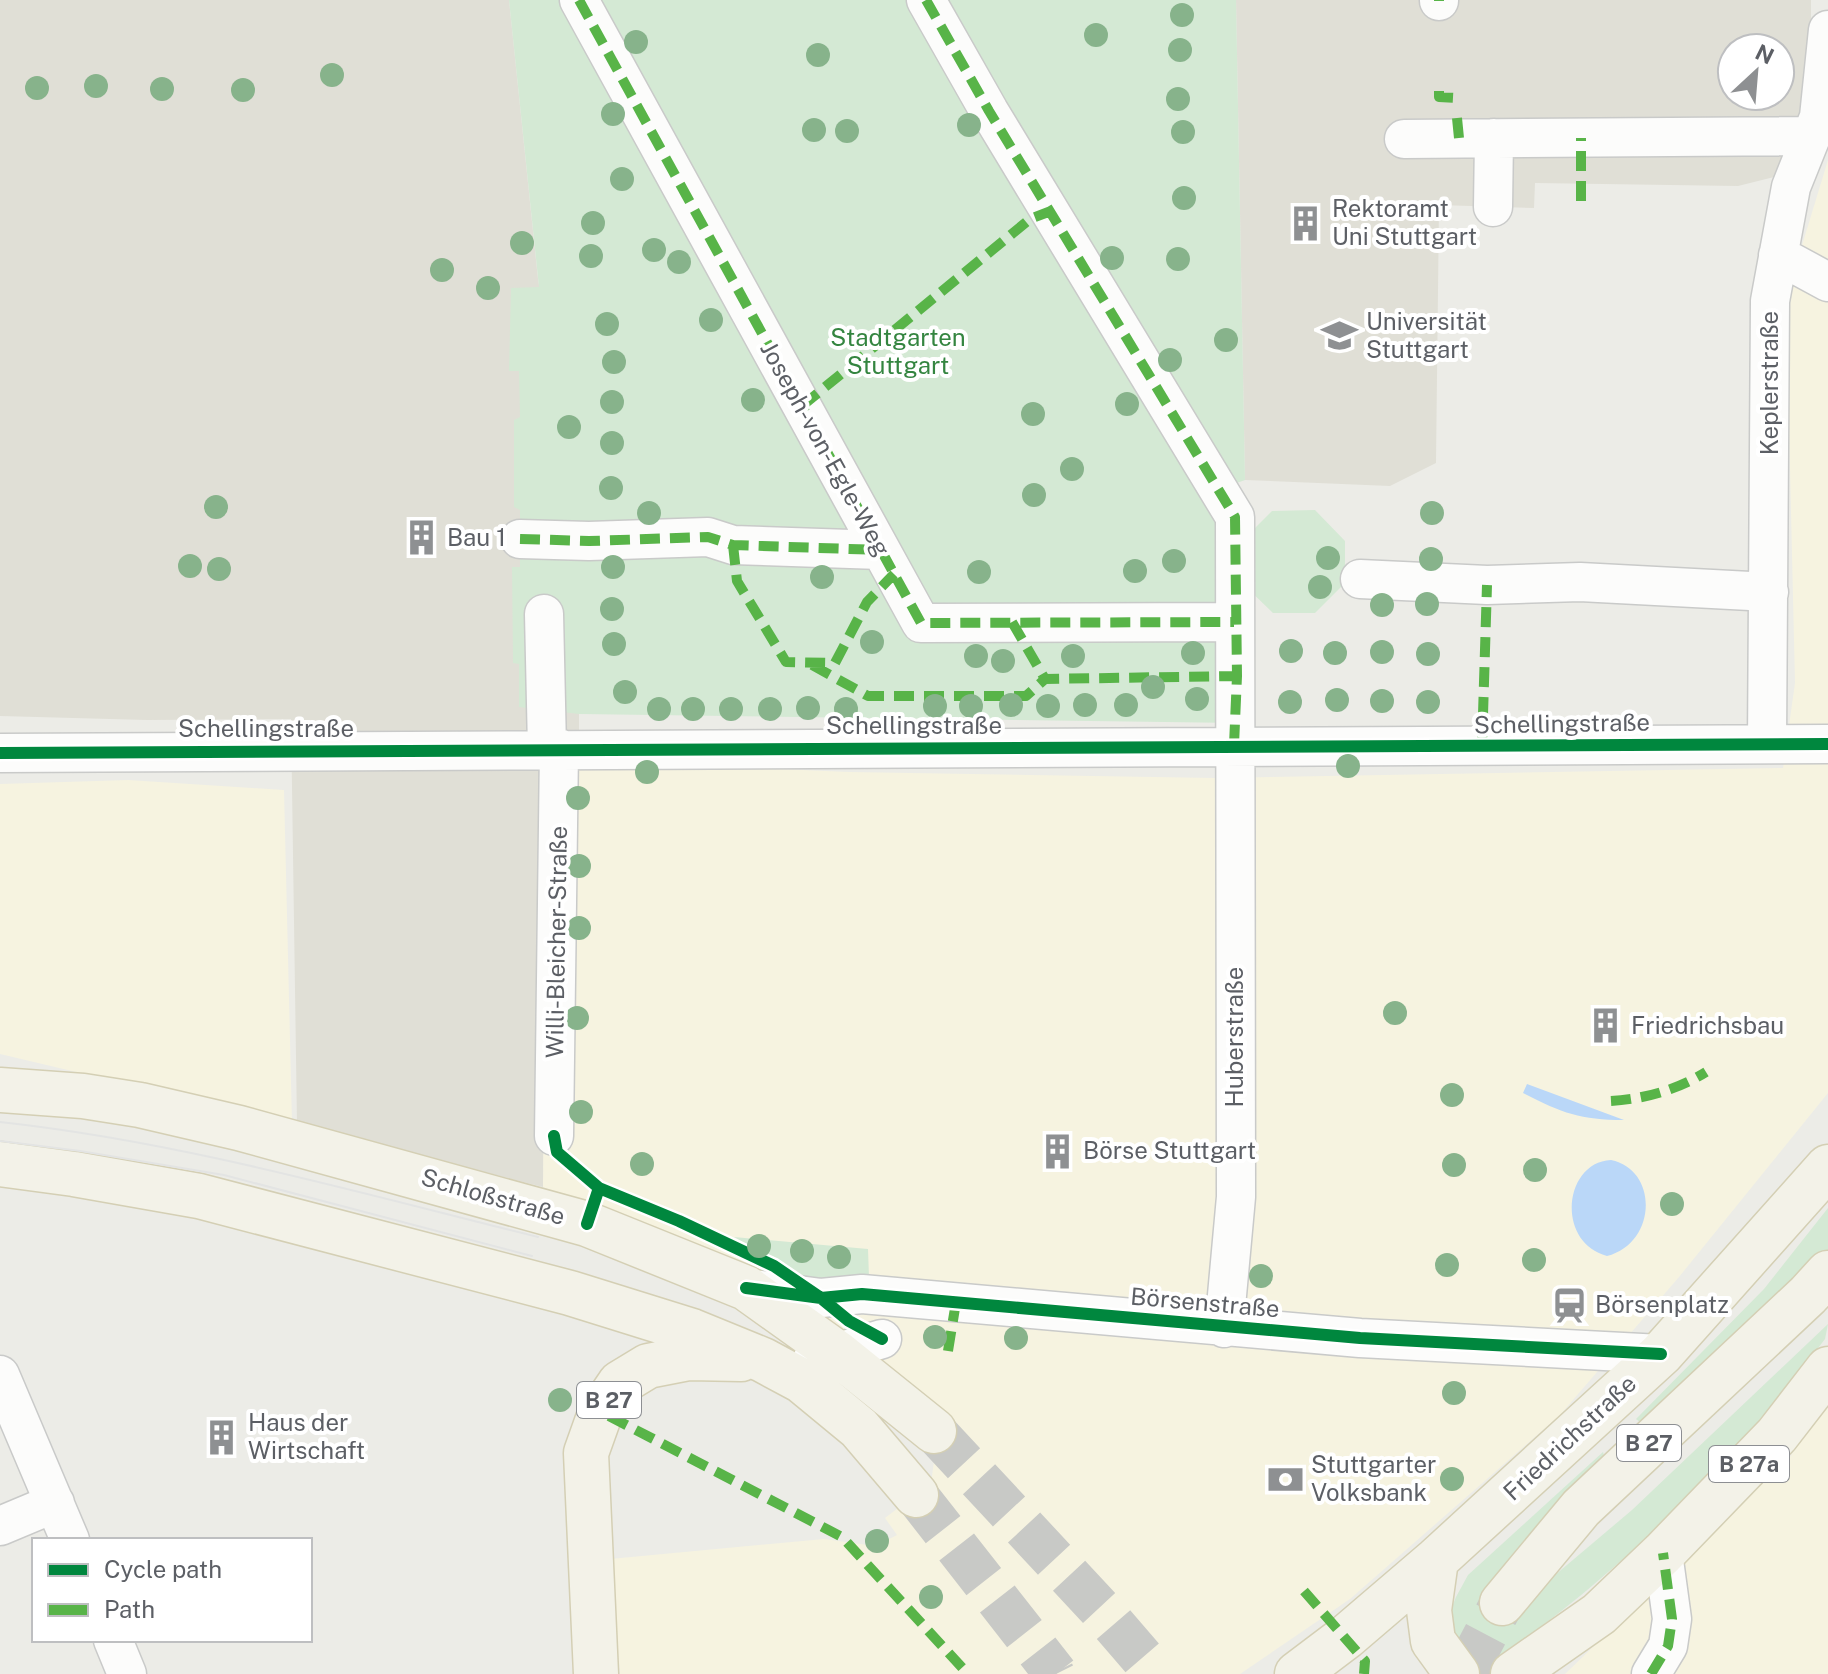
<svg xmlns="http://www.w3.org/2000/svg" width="1828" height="1674" font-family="'Public Sans',sans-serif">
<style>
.commercial{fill:#f6f3e0}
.education{fill:#e0dfd6;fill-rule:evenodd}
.green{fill:#d4e9d4}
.water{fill:#bad7f8}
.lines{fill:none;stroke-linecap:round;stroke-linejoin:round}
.minor-tunnel{stroke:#c8c9c6;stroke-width:38;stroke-dasharray:38 19;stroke-linecap:butt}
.major-tunnel{stroke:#c8c9c6;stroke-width:44;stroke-dasharray:44 22;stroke-linecap:butt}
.minor-casing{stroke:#c9cac9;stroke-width:41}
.major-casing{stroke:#d4cfb4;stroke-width:47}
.minor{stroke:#fcfcfb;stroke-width:38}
.major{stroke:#f3f2e8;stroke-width:44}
.tram{stroke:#e3e4e3;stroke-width:2}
.quiet{stroke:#58b448;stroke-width:10;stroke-dasharray:20 10;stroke-linecap:butt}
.cycleway-casing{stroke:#fff;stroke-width:17}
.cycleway{stroke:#00873e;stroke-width:12}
.tree{fill:#87b38b}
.labels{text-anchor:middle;stroke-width:8;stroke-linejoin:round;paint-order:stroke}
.shield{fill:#fff;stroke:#8d8f93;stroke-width:2}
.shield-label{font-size:22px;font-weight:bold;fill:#5c5f65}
.poi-label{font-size:24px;fill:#5c5f65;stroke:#fff;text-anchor:start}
.park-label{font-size:24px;fill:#348540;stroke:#fff}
.street-label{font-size:24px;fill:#5c5f65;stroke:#fff}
</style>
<rect width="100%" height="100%" fill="#ecece7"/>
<!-- commercial -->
<path class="commercial" d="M1828,160V1093L1679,1277L1560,1415L1350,1599L1240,1674H620L610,1559L824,1539L875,1546L897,1535L885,1518L931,1483L940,1418L710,1255L543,1187L545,759L849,772L1215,778L1783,768L1795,683L1786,298Z
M128,780L284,790L292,1123L0,1054V784Z
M1828,1398V1674H1565L1790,1457Z"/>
<!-- education -->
<path class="education" d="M0,0H509L538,279L579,533L588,695L579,714V761L545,760L543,1187L297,1124L291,719L147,720L0,716Z
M1236,0H1811V94L1782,175L1738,186L1535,183L1534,208L1439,205L1436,463L1390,486L1245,480ZM1732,48H1780V96H1732Z"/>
<!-- green -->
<path class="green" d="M509,0H1236L1245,480L1234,484L1243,540L1272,511L1315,510L1345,541V583L1315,613H1273L1243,584L1239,723L579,714L519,707V664L513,663L512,567H520V510L514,507V420L520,417L519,371H509L511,288L539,287Z
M1828,1208V1253L1646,1427L1636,1419L1764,1289Z
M734,1237L868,1249L869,1277L814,1283Z
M1828,1324L1825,1339C1762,1422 1693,1498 1614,1567C1576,1600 1536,1633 1493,1659L1483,1660L1468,1656L1454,1641L1450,1612L1456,1597L1468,1575L1603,1452L1606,1463L1509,1614L1632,1510Z"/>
<!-- water -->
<path class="water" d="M1527,1084L1624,1120C1580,1120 1562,1113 1523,1093Z
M1611,1160C1659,1170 1657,1243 1607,1256C1555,1242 1564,1162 1611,1160Z"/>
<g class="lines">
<!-- minor-tunnel -->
<path class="minor-tunnel" d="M1055,1672L1056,1674"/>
<!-- major-tunnel -->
<path class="major-tunnel" d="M934,1431L1101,1610L1156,1674
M916,1495L1056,1674
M1467,1674L1472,1660L1502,1603"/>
<defs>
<path id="minor" d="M579,0L921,623L1234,622
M926,0L989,111L1235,517L1236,1197L1224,1328
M1439,0V1
M1404,139L1812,136
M1493,207L1494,138
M1778,255L1828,282
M520,539L589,541L708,537L733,545L880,550
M1360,579L1487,585L1580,582L1769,592
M544,614L547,748
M1767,743L1770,301L1791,187L1819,117L1828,30
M0,753L1828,744
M554,1136L559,748
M746,1288L821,1298L862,1294L1360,1338L1661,1354
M812,1360L882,1339
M0,1375L70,1540
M0,1526L55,1503
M113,1640L127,1674
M1651,1674L1668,1646L1672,1619L1663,1553"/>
<path id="major" d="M0,1090L83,1096L140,1105L239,1128L587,1224L746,1288L837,1353L934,1431
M0,1164L74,1174L199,1196L570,1293L692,1331L763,1360L802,1381L859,1428L916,1495
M1436,1560L1429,1610L1433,1641L1457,1674
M1502,1603L1581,1508L1808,1295L1828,1273
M596,1674L586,1453L601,1411L620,1383L648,1366L689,1358L741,1359
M1297,1674L1346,1637L1436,1560L1661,1354L1828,1167
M1513,1674L1599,1614L1663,1553L1777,1435L1828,1369"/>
</defs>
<!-- minor casing -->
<use href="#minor" class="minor-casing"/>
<!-- major casing -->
<use href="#major" class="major-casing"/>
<!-- minor -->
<use href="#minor" class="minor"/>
<!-- major -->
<use href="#major" class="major"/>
<!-- tram -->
<path class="tram" d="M0,1122C183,1142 360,1193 538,1237
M0,1141L80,1151L224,1175L532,1256"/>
<!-- quiet -->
<path class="quiet" d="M579,0L921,623L1234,622
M926,0L989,111L1235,517L1237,676L1234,745
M1439,0V1
M1439,91V97L1457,98V100
M1457,118L1459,138
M1581,201V138
M802,406L1030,219L1051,211
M520,539L589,541L708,537L733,545L880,550
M733,545L737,581L786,662L835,663L867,602L894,574
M1012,622L1045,679L1237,676
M812,665L868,696H1026L1045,679
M1482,747L1487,585
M1611,1101C1644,1099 1677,1090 1706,1072
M948,1351L956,1302
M609,1416L842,1537L968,1674
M1304,1591L1365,1661L1364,1674
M1651,1674L1668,1646L1672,1619L1663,1553"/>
<defs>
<path id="cycleway" d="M0,753L1828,744
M554,1136L557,1152L599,1188L587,1224
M599,1188L679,1221L774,1266L821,1298L849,1321L882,1339
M746,1288L821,1298L862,1294L1360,1338L1661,1354"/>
</defs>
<!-- cycleway casing -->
<use href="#cycleway" class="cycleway-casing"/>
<!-- cycleway -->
<use href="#cycleway" class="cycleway"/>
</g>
<!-- trees -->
<g class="tree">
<circle cx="1182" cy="15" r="12"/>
<circle cx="1096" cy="35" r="12"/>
<circle cx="636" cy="42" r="12"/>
<circle cx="1180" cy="50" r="12"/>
<circle cx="818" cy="55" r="12"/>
<circle cx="332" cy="75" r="12"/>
<circle cx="96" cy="86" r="12"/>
<circle cx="37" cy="88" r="12"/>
<circle cx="162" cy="89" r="12"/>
<circle cx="243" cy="90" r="12"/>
<circle cx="1178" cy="99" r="12"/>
<circle cx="613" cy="114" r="12"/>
<circle cx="969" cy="125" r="12"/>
<circle cx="814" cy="130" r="12"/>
<circle cx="847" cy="131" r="12"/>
<circle cx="1183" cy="132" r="12"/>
<circle cx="622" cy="179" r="12"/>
<circle cx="1184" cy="198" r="12"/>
<circle cx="593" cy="223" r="12"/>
<circle cx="522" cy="243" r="12"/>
<circle cx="654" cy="250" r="12"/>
<circle cx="591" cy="256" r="12"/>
<circle cx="1112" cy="258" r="12"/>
<circle cx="1178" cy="259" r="12"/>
<circle cx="679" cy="262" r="12"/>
<circle cx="442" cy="270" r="12"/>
<circle cx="488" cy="288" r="12"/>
<circle cx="711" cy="320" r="12"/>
<circle cx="607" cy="324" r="12"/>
<circle cx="1226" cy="340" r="12"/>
<circle cx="1170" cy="360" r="12"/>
<circle cx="614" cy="362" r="12"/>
<circle cx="753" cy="400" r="12"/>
<circle cx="612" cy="402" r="12"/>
<circle cx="1127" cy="404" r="12"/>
<circle cx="1033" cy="414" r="12"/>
<circle cx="569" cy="427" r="12"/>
<circle cx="612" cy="443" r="12"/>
<circle cx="1072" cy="469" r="12"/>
<circle cx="611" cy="488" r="12"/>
<circle cx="1034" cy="495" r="12"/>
<circle cx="216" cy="507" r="12"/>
<circle cx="649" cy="513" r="12"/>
<circle cx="1432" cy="513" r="12"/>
<circle cx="1328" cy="558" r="12"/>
<circle cx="1431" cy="559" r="12"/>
<circle cx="1174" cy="561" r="12"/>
<circle cx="190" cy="566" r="12"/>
<circle cx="613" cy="567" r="12"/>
<circle cx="219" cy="569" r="12"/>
<circle cx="1135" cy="571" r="12"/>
<circle cx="979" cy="572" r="12"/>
<circle cx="822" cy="577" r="12"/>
<circle cx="1320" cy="587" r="12"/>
<circle cx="1427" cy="604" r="12"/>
<circle cx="1382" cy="605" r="12"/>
<circle cx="612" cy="609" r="12"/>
<circle cx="872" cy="642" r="12"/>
<circle cx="614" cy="644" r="12"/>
<circle cx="1291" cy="651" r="12"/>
<circle cx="1382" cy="652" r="12"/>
<circle cx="1193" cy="653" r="12"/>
<circle cx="1335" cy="653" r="12"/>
<circle cx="1428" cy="654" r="12"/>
<circle cx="976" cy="656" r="12"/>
<circle cx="1073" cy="656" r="12"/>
<circle cx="1003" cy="661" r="12"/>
<circle cx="1153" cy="687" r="12"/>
<circle cx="625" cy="692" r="12"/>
<circle cx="1197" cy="699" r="12"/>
<circle cx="1337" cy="700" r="12"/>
<circle cx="1382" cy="701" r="12"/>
<circle cx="1290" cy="702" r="12"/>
<circle cx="1428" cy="702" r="12"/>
<circle cx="1011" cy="705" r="12"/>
<circle cx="1085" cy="705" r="12"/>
<circle cx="1126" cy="705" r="12"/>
<circle cx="935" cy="706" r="12"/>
<circle cx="971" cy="706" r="12"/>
<circle cx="1048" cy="706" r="12"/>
<circle cx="808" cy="708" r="12"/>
<circle cx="659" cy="709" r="12"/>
<circle cx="693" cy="709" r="12"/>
<circle cx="731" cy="709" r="12"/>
<circle cx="770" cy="709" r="12"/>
<circle cx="846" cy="709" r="12"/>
<circle cx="1348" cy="766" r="12"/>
<circle cx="647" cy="772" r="12"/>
<circle cx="578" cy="798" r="12"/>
<circle cx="579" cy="866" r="12"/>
<circle cx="579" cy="928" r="12"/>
<circle cx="1395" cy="1013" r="12"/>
<circle cx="577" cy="1018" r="12"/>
<circle cx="1452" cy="1095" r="12"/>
<circle cx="581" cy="1112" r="12"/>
<circle cx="642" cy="1164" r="12"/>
<circle cx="1454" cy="1165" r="12"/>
<circle cx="1535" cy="1170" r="12"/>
<circle cx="1672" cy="1204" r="12"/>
<circle cx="759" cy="1246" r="12"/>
<circle cx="802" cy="1251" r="12"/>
<circle cx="839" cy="1257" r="12"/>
<circle cx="1534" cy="1260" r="12"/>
<circle cx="1447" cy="1265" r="12"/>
<circle cx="1261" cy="1276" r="12"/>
<circle cx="935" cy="1337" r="12"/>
<circle cx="1016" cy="1338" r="12"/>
<circle cx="1454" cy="1393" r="12"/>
<circle cx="560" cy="1400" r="12"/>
<circle cx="1452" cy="1479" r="12"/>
<circle cx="877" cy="1541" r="12"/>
<circle cx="931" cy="1597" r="12"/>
</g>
<!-- icons -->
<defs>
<symbol id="building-bare" viewBox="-9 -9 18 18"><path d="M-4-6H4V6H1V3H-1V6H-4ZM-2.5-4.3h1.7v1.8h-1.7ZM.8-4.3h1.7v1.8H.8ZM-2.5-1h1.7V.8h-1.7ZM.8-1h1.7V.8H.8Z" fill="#8e9092" stroke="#fff" stroke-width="2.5" paint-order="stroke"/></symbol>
<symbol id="university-bare" viewBox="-9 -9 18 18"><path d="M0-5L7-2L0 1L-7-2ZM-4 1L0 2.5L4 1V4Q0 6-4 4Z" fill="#8e9092" stroke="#fff" stroke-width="2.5" paint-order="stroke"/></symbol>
<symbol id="station-bare" viewBox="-9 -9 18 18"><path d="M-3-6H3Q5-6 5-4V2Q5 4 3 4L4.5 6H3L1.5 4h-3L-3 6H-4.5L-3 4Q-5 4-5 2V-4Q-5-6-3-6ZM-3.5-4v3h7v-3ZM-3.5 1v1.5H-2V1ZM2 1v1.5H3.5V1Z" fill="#8e9092" stroke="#fff" stroke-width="2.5" paint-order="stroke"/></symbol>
<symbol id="bank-bare" viewBox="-9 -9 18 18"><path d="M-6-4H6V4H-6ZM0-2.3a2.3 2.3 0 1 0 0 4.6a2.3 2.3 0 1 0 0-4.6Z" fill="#8e9092" stroke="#fff" stroke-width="2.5" paint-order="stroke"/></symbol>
</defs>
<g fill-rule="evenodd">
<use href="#building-bare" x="1280" y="198" width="51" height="51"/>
<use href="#university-bare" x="1314" y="310" width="51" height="51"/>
<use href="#building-bare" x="396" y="512" width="51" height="51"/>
<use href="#building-bare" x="1580" y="1000" width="51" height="51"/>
<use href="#building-bare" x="1032" y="1126" width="51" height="51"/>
<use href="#station-bare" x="1544" y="1280" width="51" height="51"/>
<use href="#building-bare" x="196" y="1412" width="51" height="51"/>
<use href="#bank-bare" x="1260" y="1454" width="51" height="51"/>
</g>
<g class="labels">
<!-- shield labels -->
<g class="shield">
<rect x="577" y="1382" width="64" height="36" rx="6"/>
<rect x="1617" y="1425" width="64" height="36" rx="6"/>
<rect x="1709" y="1446" width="80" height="36" rx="6"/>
</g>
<g class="shield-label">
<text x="609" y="1408">B 27</text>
<text x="1649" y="1451">B 27</text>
<text x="1749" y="1472">B 27a</text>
</g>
<!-- poi labels -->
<g class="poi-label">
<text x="1332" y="217">Rektoramt<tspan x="1332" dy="28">Uni Stuttgart</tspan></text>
<text x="1366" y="330">Universität<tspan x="1366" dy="28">Stuttgart</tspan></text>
<text x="447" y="546">Bau 1</text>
<text x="1631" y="1034">Friedrichsbau</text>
<text x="1083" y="1159">Börse Stuttgart</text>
<text x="1595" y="1313">Börsenplatz</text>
<text x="248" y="1431">Haus der<tspan x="248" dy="28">Wirtschaft</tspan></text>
<text x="1311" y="1473">Stuttgarter<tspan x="1311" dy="28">Volksbank</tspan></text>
</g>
<!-- park labels -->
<g class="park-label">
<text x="898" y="346">Stadtgarten<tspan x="898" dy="28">Stuttgart</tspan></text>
</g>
<!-- street labels -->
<g class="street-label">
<text transform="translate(1770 383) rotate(-90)" y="8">Keplerstraße</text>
<text transform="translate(825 449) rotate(61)" y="8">Joseph-von-Egle-Weg</text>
<text transform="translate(1562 724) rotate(-1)" y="8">Schellingstraße</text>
<text x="914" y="734">Schellingstraße</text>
<text x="266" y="737">Schellingstraße</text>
<text transform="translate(557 942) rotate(-89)" y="8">Willi-Bleicher-Straße</text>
<text transform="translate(1235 1037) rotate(-90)" y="8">Huberstraße</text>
<text transform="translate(493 1197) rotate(16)" y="8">Schloßstraße</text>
<text transform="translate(1205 1303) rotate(5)" y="8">Börsenstraße</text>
<text transform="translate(1570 1438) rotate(-43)" y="8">Friedrichstraße</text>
</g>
</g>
<!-- legend -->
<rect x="32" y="1538" width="280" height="104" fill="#ffffff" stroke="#bebfc1" stroke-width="2"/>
<rect x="48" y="1564" width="40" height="12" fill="#00873e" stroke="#bebfc1" stroke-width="2"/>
<text x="104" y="1578" font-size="24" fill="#5c5f65">Cycle path</text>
<rect x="48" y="1604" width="40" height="12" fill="#58b448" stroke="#bebfc1" stroke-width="2"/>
<text x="104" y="1618" font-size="24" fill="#5c5f65">Path</text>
<!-- north arrow -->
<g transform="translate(1756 72) rotate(26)"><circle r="38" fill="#ffffff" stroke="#bebfc1" stroke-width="2"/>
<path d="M0-6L14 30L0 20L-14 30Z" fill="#8e9092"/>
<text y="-12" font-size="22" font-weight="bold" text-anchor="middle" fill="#5c5f65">N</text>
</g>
</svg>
